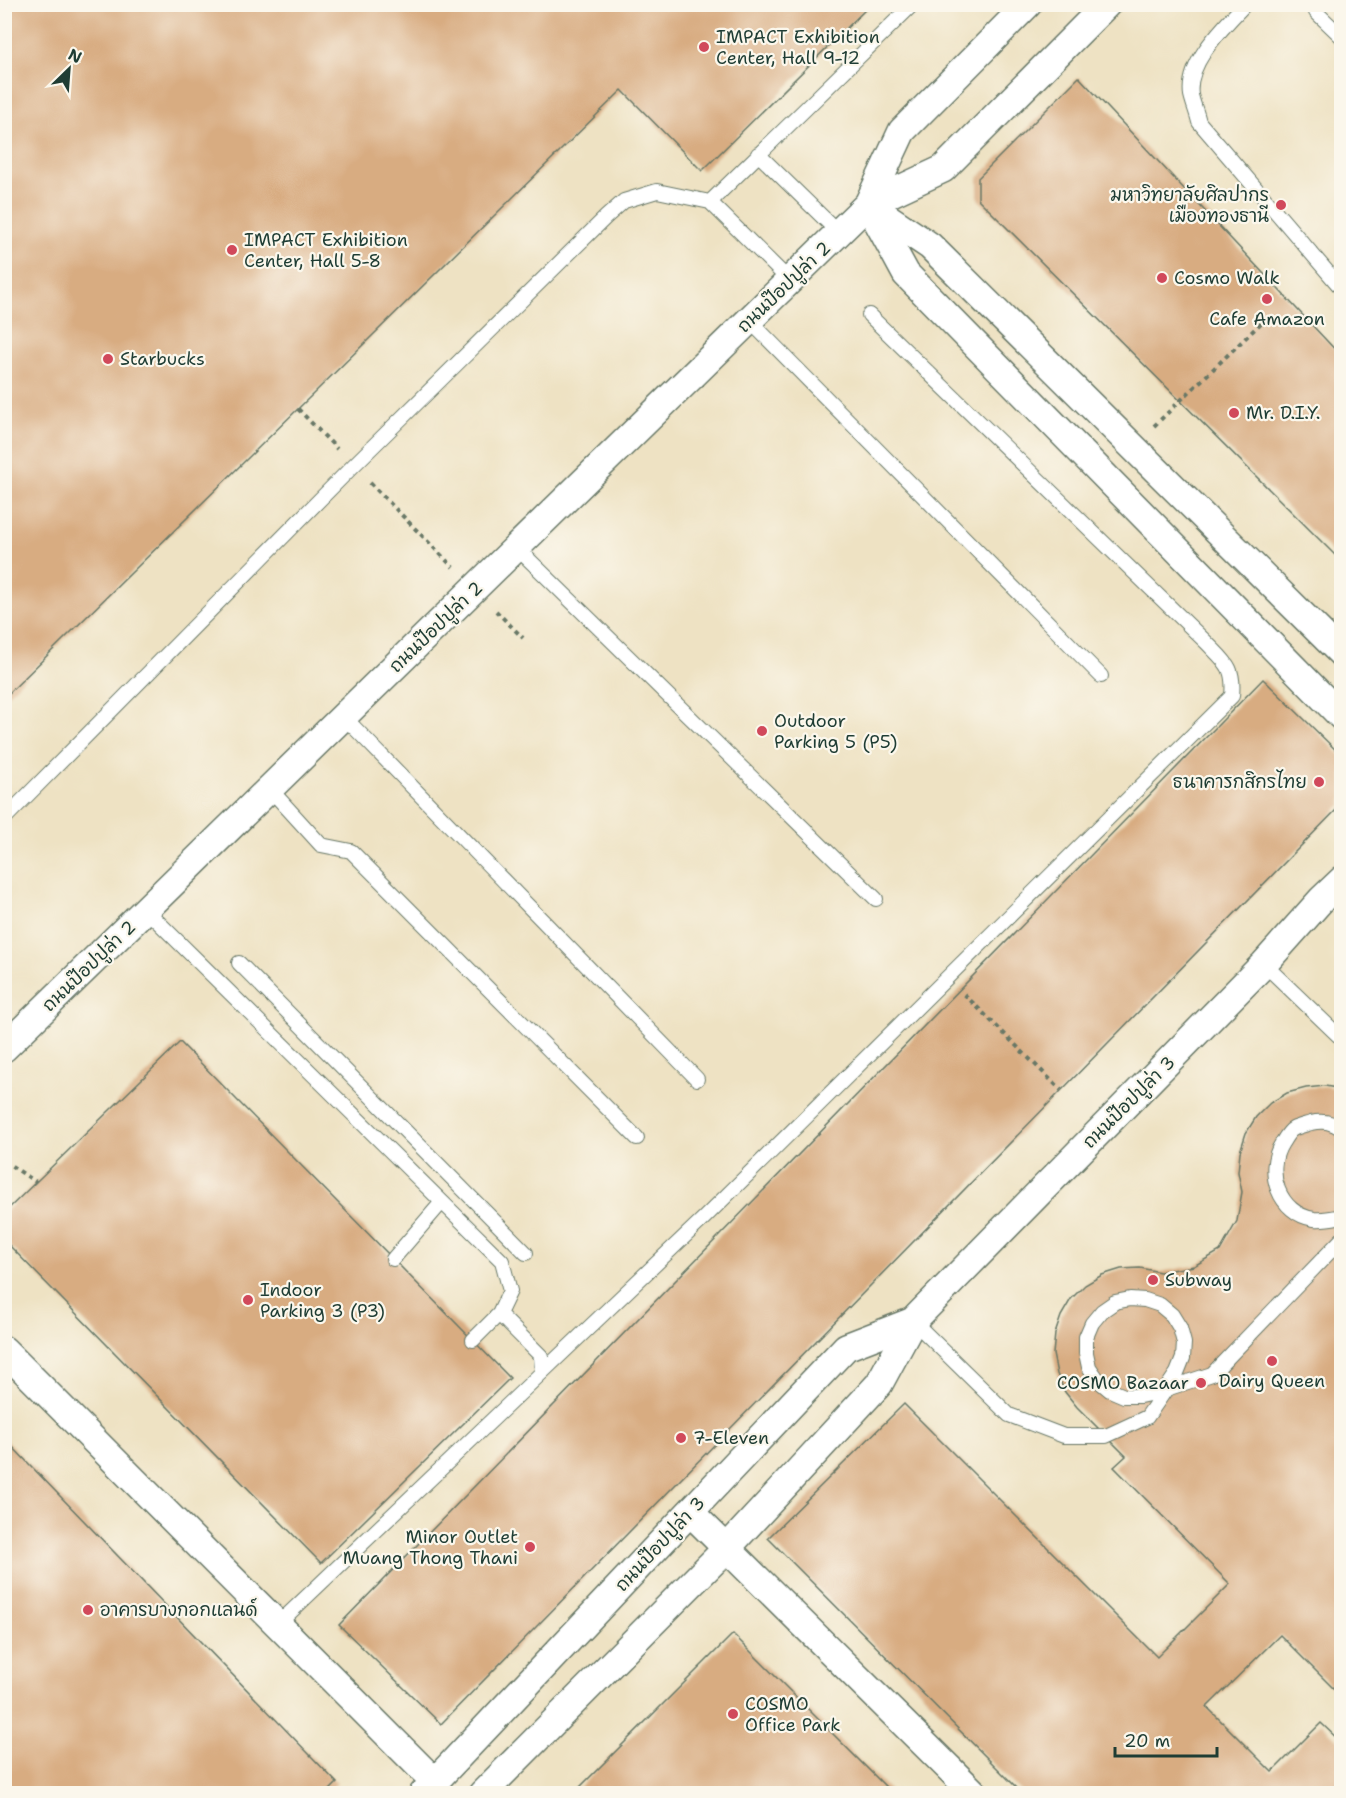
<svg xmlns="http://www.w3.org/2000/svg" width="1346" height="1798" font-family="'Shantell Sans','Playpen Sans Thai',sans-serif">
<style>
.building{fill:#d8ac81}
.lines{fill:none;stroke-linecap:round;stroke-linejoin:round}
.service-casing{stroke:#677766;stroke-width:16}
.minor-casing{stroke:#677766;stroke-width:30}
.path{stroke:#677766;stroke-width:4;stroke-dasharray:4.5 4.5;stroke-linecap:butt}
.service{stroke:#fff;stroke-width:14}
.minor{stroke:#fff;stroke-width:27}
.poi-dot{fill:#d1495b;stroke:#fbf7ec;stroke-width:2}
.labels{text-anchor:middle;stroke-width:4.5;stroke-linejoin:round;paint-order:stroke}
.poi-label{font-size:18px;fill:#1f3d34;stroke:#fbf7ec;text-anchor:start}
.street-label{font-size:18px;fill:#1f3d34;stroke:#fbf7ec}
</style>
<rect width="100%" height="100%" fill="#fbf7ec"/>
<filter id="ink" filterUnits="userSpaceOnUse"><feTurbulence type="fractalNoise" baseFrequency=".0167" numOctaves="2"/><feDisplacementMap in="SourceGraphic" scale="12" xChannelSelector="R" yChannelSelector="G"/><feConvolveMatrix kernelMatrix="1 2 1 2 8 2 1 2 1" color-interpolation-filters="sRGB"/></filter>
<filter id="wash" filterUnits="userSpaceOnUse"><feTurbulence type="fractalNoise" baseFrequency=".008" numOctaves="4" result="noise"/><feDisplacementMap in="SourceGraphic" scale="24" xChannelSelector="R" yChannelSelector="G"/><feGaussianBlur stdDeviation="1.35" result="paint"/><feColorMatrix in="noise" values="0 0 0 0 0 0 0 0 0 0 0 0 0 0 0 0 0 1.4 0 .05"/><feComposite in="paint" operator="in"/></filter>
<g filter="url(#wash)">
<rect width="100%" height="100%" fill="#eee2c3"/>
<g id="blocks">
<!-- building -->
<path class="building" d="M4,4H871L702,171L622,90L4,698Z
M1079,77L1342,357V562L978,199V178Z
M1263,679L1342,756V804L441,1724L339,1625Z
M180,1042L510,1378L321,1563L4,1240V1213Z
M1325,1086L1342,1089V1697L1280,1635L1207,1707L1272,1772L1321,1723L1342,1743V1794H1023L768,1538L904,1404L1157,1657L1230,1584L1114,1467L1126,1456L1077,1407L1065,1392L1057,1374L1053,1354L1055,1334L1061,1316L1071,1299L1085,1285L1102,1275L1121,1269L1140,1268L1160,1272L1194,1266L1220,1251L1237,1221L1242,1192L1238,1172L1240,1152L1246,1133L1256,1117L1270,1103L1287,1093L1306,1088Z
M4,1438L337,1783L326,1794H11L4,1787Z
M733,1634L893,1794H573Z"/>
</g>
</g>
<g filter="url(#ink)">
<use href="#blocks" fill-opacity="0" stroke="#677766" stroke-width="1.5"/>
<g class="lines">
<defs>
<path id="service" d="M1245,4C1225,26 1186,62 1191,95C1193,104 1197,113 1199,122L1342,289
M1316,12L1342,37
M758,154L839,233
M710,202L790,281
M749,320L1101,676
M517,548L876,899
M344,717L697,1079
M270,789L321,845L351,851L637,1138
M4,819L353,466L606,217L624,201L657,191L710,202L913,4
M146,910L502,1261L510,1291L499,1314L473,1340
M239,963L526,1253
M1264,964L1342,1039
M1342,1129C1332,1122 1323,1120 1311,1123C1305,1125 1299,1126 1293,1129C1289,1131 1285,1138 1282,1143C1264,1171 1279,1214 1314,1219C1324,1220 1332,1218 1342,1216
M393,1259L442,1202
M499,1314L541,1356L542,1371
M913,1321L1009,1415L1064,1436H1106L1147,1417L1177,1373L1183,1358L1184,1343L1180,1328L1172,1315L1160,1305L1145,1300L1130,1299L1115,1302L1102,1311L1092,1323L1086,1337V1353L1089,1367L1098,1380L1110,1390L1124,1396H1140L1154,1393L1212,1374L1342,1239
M278,1624L704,1218L1232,696C1235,666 1225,662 1206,642L869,315"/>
<path id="minor" d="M868,204L906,274L1342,717
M868,204L902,131L1028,4
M872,207L930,246L1342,654
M4,1048L868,204L943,169L1107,4
M4,1350L435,1782
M690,1512L975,1794
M423,1794L846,1347L913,1321
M482,1794L726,1549L879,1384L913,1321L1264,964L1322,899L1342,880"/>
</defs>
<!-- service casing -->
<use href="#service" class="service-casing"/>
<!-- minor casing -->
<use href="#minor" class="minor-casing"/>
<!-- path -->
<path class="path" d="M298,409L337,449
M1154,426L1261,323
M370,483L453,567
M496,611L523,638
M964,994L1061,1090
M4,1161L36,1182"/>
<!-- service -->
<use href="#service" class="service"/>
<!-- minor -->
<use href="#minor" class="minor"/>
</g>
</g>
<!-- markers -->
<g class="poi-dot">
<circle cx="704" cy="47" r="6"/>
<circle cx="1281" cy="205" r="6"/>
<circle cx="232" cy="250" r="6"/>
<circle cx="1162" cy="278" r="6"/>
<circle cx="1267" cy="299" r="6"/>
<circle cx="108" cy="359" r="6"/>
<circle cx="1234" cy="413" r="6"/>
<circle cx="762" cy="731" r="6"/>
<circle cx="1319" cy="782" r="6"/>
<circle cx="1153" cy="1280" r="6"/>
<circle cx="248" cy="1300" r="6"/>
<circle cx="1272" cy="1361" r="6"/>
<circle cx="1201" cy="1383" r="6"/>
<circle cx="681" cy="1438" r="6"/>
<circle cx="530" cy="1547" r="6"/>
<circle cx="88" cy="1610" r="6"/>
<circle cx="733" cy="1714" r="6"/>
</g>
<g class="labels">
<!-- poi labels -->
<g class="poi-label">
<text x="716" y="43">IMPACT Exhibition<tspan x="716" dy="21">Center, Hall 9-12</tspan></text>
<text x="1269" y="201" text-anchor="end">มหาวิทยาลัยศิลปากร<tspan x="1269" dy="21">เมืองทองธานี</tspan></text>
<text x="244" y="246">IMPACT Exhibition<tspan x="244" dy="21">Center, Hall 5-8</tspan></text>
<text x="1174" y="284">Cosmo Walk</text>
<text x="1267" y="325" text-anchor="middle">Cafe Amazon</text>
<text x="120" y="365">Starbucks</text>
<text x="1246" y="419">Mr. D.I.Y.</text>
<text x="774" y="727">Outdoor<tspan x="774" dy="21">Parking 5 (P5)</tspan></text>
<text x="1307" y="788" text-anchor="end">ธนาคารกสิกรไทย</text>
<text x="1165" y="1286">Subway</text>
<text x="260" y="1296">Indoor<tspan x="260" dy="21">Parking 3 (P3)</tspan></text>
<text x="1272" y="1387" text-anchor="middle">Dairy Queen</text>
<text x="1189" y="1389" text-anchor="end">COSMO Bazaar</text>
<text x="693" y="1444">7-Eleven</text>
<text x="518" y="1543" text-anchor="end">Minor Outlet<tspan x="518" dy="21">Muang Thong Thani</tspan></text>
<text x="100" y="1616">อาคารบางกอกแลนด์</text>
<text x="745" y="1710">COSMO<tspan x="745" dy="21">Office Park</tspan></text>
</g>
<!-- street labels -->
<g class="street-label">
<text transform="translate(784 287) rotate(-44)" y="6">ถนนป๊อปปูล่า 2</text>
<text transform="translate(436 627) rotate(-44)" y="6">ถนนป๊อปปูล่า 2</text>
<text transform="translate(89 966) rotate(-44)" y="6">ถนนป๊อปปูล่า 2</text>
<text transform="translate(1129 1102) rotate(-45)" y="6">ถนนป๊อปปูล่า 3</text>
<text transform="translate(660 1544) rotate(-47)" y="6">ถนนป๊อปปูล่า 3</text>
</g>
</g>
<!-- margin -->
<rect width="1346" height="1798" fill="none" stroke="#fbf7ec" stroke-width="24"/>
<!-- north arrow -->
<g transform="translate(69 69) rotate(25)" stroke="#fbf7ec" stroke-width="4.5" paint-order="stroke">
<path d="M0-4.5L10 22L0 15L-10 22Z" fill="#1f3d34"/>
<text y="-9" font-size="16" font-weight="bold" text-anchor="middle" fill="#1f3d34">N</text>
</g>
<!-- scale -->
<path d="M1115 1747v9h102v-9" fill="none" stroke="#1f3d34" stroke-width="3"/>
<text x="1124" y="1747" font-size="18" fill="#1f3d34" stroke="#fbf7ec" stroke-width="4.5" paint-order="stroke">20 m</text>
</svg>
